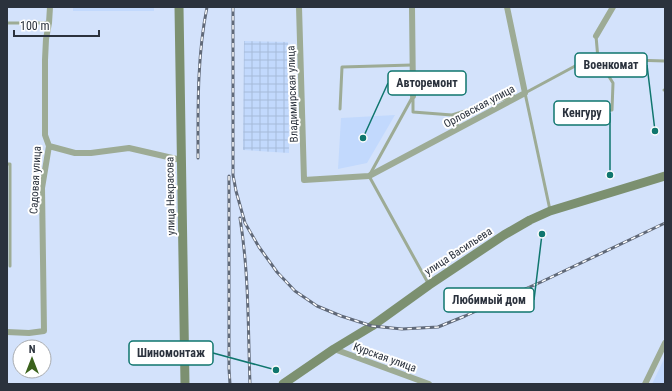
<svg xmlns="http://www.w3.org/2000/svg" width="672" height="391" font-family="'Roboto Condensed',sans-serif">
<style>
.built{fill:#c2d9fd}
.industrial{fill:url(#industrial-grid)}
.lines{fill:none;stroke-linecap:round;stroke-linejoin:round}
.lane{stroke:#9dab95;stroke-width:3}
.street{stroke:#9dab95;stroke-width:6}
.secondary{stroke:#7c9070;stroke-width:9}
.rail-casing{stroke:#606978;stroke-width:3}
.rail{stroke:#fff;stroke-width:1.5;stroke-dasharray:4.5;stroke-linecap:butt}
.labels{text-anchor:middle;stroke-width:4;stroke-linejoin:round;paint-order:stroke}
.street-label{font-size:11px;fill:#2b323d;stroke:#fff}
.leader{fill:none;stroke:#0f766e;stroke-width:1.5}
.callout-dot{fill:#0f766e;stroke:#fff;stroke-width:1.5}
.callout{fill:#fff;stroke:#0f766e;stroke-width:1.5}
.callout-label{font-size:12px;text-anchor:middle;font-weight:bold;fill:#2b323d}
</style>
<defs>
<pattern id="industrial-grid" width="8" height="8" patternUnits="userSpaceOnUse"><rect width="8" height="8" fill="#c2d9fd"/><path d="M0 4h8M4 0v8" fill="none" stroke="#a7bbda"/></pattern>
</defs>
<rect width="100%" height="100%" fill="#d3e2fb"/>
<!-- built -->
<path class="built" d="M73,7H154V11H73Z
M395,115L367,163L338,169L341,118Z
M665,357V384H652Z"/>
<!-- industrial -->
<path class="industrial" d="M244,41L288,42L289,153L243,150Z"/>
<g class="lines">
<!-- lane -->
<path class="lane" d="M7,23H49
M596,36L598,59L613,83L612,110L599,111
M664,90H665
M525,93L577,65L598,59L665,61
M525,93L550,210
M340,109L342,67L412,65
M452,115L459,128
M7,164H10V266
M428,283L369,176L413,96V112L452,115L514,96"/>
<!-- street -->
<path class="street" d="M299,7L304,180L369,176L525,93L507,7
M412,7L413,96
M596,36L613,7
M49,146L75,153H91L129,148L181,160
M7,332L29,333L44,331L42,188L49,146L45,135V60L46,39L49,23L50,7
M334,349L429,384
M645,384L665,343"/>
<!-- secondary -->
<path class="secondary" d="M179,7L185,384
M283,384L334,349L372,326L429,285L504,235L530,220L550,211L665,176"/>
<defs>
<path id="rail" d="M233,7V175L236,191L245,223L259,247L277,272L295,291L317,306L341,316L372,326L402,329L438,327L465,316L541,282L665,223
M198,158C198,107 197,57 207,7
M229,176V369L230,384
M240,218C249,273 248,329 250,384"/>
</defs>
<!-- rail casing -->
<use href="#rail" class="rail-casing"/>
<!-- rail -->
<use href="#rail" class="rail"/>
</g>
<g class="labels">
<!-- street labels -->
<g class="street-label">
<text transform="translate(292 94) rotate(-92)" y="4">Владимирская улица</text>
<text transform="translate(479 106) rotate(-28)" y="4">Орловская улица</text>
<text transform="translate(35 180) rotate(-87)" y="4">Садовая улица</text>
<text transform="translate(170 196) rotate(-91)" y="4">улица Некрасова</text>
<text transform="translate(458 251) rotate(-33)" y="4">улица Васильева</text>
<text transform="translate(385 357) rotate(20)" y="4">Курская улица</text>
</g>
</g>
<!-- callouts -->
<path class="leader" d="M655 131L647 65M363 138L388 83M610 175L610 113M542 234L534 300M276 370L213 353"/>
<g class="callout-dot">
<circle cx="655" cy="131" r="4"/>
<circle cx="363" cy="138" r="4"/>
<circle cx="610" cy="175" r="4"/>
<circle cx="542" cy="234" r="4"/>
<circle cx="276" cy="370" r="4"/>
</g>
<g class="callout">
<rect x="575" y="53" width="72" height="24" rx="4"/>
<rect x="388" y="71" width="78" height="24" rx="4"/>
<rect x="554" y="101" width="56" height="24" rx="4"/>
<rect x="444" y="288" width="90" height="24" rx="4"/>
<rect x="129" y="341" width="84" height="24" rx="4"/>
</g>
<g class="callout-label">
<text x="611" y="69">Военкомат</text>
<text x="427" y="87">Авторемонт</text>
<text x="582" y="117">Кенгуру</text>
<text x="489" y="304">Любимый дом</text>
<text x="171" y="357">Шиномонтаж</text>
</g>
<!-- border -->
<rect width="672" height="391" fill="none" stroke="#2b323d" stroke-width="16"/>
<!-- north arrow -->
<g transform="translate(32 359)"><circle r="19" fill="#ffffff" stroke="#aaadb1"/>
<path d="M0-3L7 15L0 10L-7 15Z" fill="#3b621c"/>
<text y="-6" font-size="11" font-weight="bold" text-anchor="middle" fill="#2b323d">N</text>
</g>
<!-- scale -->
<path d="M14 30v6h85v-6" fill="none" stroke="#2b323d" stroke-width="2"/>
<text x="20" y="30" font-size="12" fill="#2b323d" stroke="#ffffff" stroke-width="3" paint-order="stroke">100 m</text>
</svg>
